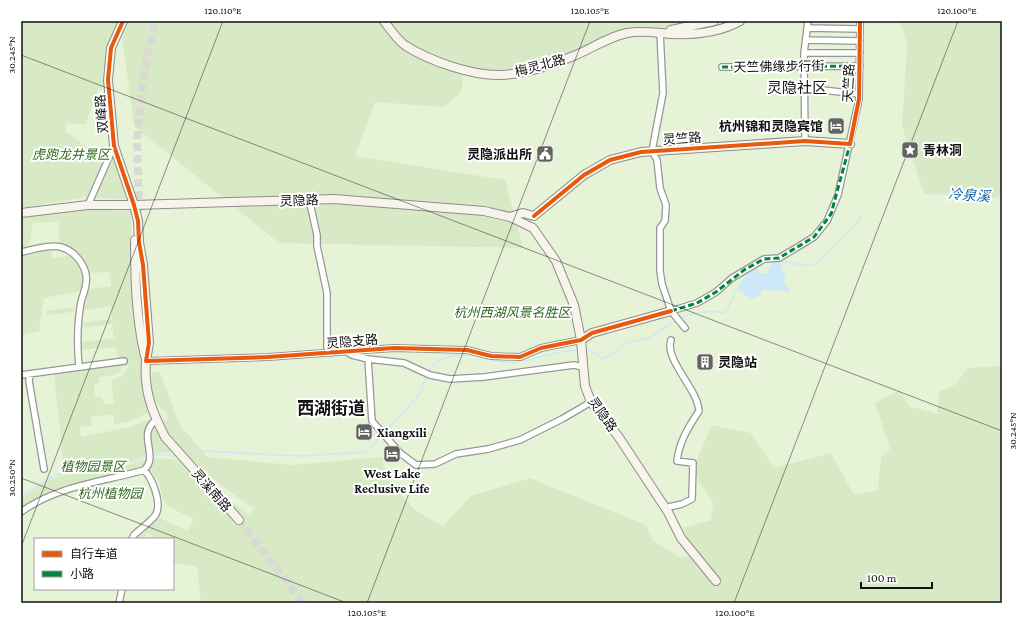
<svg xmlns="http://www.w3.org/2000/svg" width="1023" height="624" font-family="'Crimson Pro','Noto Sans SC',serif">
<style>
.green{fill:#e7f3d7;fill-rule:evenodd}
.forest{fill:#d8eac5;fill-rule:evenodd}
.water{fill:#cde8f7}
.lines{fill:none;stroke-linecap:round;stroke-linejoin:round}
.stream{stroke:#cde8f7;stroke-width:1.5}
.secondary-tunnel{stroke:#dad9d4;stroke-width:8;stroke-dasharray:8 4;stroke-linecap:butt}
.street-casing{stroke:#979795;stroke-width:8}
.secondary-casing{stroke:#8e8d8b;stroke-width:10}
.street{stroke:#fffffe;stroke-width:5.5}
.secondary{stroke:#f6f4eb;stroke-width:8}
.quiet{stroke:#00873e;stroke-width:3;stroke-dasharray:6 3;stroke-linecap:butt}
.cycleway-casing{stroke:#fff;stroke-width:6}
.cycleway{stroke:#e8590c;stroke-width:4}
.ticks{fill:none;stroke:#111;stroke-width:1;stroke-opacity:0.45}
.labels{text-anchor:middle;stroke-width:4;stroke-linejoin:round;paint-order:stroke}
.street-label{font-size:13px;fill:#111;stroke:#fff}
.poi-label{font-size:13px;font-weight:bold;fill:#111;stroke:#fff;text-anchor:start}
.park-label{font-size:13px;font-style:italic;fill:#2f6b1f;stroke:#fff}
.water-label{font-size:14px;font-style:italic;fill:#1768a6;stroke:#fff}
.quarter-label{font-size:15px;fill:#111;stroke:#fff}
.district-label{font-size:17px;font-weight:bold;fill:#111;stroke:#fff}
.neatline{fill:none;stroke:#111;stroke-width:1.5}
.ticks-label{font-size:10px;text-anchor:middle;fill:#111}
</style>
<rect width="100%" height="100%" fill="#fdfcf7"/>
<!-- green -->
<path class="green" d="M21,21H1002V603H21ZM35,539H173V589H35Z"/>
<!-- forest -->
<path class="forest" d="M21,21H121L116,31L108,85L98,89L86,124L67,123L65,131L104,160L87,197L21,208Z
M129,21H703L660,30L619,31L568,54L528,67L498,71L462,73C465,92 458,96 444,107L375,102L355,156L505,180L523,248L279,243L134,126L122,36Z
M900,21H1002V196L924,194L902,126L907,45Z
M114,158L118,159L127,199L94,198Z
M85,209L131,211V263L135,308L151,411C140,418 127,423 114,424L113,414L91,417L92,426L80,427L81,437L130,427L153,418L174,453L152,452L136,460L107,465H93L64,471L54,373L115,364L118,359L116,347L80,350V344L82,342L114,338L112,324L81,328V323L112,319L111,306L83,310L88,289L111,286L110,274L108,272L91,273L86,272C82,256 75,251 60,244L58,222L32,223L31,239L27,248L21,249V217ZM129,366L123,376L111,380L114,403L104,404L102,397H95L94,384L100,383L99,377L115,375L121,371L122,367Z
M49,249L52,253L51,258L73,255C82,267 85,277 82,291L44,298L39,331L24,335L21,332V254Z
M74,307L73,312L47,315L46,311Z
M1002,366V603H201L197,566L173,564V539H153L151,534L147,533L143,539H137L139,535L158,517L188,531L194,519L167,506C159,493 162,480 150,470L154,458L179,460L249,515L254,509C221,484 180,460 162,421L167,420L168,414C151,402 150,392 152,372H160L179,424L208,457L292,465L382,457L387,479L415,510L443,526L471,496L530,478L646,525L653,541L681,558L694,555L683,528L711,520L713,503L692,471L712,425L751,433L774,468L831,453L854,495L878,490L881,457L890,449L875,403L900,390L909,406L937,414L939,392L956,384L968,368Z
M147,459L146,465L141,468C99,478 59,487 21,508V500C31,493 42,483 52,479C83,467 117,472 147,459Z"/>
<!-- water -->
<path class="water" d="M771,261L779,262L783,267L782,271L786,274L784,283L790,289L789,292L764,289L756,298H750L738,290L740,283L755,267L761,274L767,273L770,268Z"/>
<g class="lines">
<!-- stream -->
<path class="stream" d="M935,193L971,194L1002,198
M779,262C793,261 805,269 817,263L856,225L861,217
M680,318C692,312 710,310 723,313L728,309L735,292L738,290
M585,350L594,352L602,359L613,354L624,343L649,338L677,320
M485,357C516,372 548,350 579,350
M428,372C440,352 459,355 480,356
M385,432L421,393L426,375
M152,454L178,456
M185,454L203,451L300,456L364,452L370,448L382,435
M21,497L50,478L59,474L137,461L148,456"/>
<!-- secondary-tunnel -->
<path class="secondary-tunnel" d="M139,211L137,140L143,79L155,21
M239,520L303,603"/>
<defs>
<path id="street" d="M808,28L860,29
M660,32L663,93L652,151L657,160L660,188L666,205L665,221L660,228V271L662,284L671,311L685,328
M806,40L860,41
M804,53H860
M722,67L860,66
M804,88L859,94
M805,141L804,53L808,21
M309,199L317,235V246L327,293V347L331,353
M88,205L114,146
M21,252C33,250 49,244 61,247C73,250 84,263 86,275C88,285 83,293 81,302C77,324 77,346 79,367
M671,311L697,303L716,292L732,278L764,259L779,258L801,245L814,237L827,221L838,195L859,99L860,21
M347,352L352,355L368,359L372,421L400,453L416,465L435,464L456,454L488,449L520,440L562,419L591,402
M368,359L404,363L430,375L450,379L484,377L574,365L583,367
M146,361L268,357L394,348L467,350L491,356L520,357L541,348L581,340
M30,374L29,381L44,469
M21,375L124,361
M21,512C57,486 102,482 144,470C160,456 136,435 156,420
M668,512L669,507L682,504L692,499L693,463L677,461C679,442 689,426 699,411C698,389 664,360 671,340
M132,539L134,535C139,530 154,519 156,514C162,502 152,478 144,470
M119,603L122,589"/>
<path id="secondary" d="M123,21L111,48L108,80L114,146L134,205L138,221L139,242L143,265L149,343L146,361
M384,21C390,29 397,40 406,46C430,61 472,76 501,75C524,74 549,66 571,57C590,50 607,37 627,33C642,30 657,33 672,34C695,35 720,32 740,21
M671,30L714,21
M21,213L88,205H134L334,199L484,211L510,217L533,228
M534,216L584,175L610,160L641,152L805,141L850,144
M510,217L523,213L534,216
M533,228L556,261L574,305L581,340L585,386L591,402L618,436L668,512L681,538L716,581
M135,240C135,279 136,318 145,356
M581,340L592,333L671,311
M146,357C146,364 145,372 146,379C147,400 156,419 165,437L239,520"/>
</defs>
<!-- street casing -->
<use href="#street" class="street-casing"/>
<!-- secondary casing -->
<use href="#secondary" class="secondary-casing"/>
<!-- street -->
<use href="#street" class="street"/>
<!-- secondary -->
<use href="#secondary" class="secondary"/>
<!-- quiet -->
<path class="quiet" d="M722,67L860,66
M671,311L697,303L716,292L744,270L764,259L779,258L814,237L831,214L850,144"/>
<defs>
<path id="cycleway" d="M123,21L111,48L108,80L114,146L134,205L138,221L139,242L143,265L149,343L146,361L268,357L394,348L467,350L491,356L520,357L541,348L581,340L592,333L671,311
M534,216L584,175L610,160L641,152L805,141L850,144L859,99L860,21"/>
</defs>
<!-- cycleway casing -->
<use href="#cycleway" class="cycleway-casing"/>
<!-- cycleway -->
<use href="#cycleway" class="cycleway"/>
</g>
<!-- ticks -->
<path class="ticks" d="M21,55L1002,431M21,478L347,603M21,547L223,21M367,603L590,21M734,603L958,21"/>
<!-- icons -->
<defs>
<symbol id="hotel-square" viewBox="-11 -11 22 22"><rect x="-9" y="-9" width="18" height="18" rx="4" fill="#646362" stroke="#fff"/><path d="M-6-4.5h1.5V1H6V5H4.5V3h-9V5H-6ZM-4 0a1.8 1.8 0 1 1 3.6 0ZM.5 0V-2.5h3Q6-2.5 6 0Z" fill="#fff"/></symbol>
<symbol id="sight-square" viewBox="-11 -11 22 22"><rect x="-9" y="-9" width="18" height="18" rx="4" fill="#646362" stroke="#fff"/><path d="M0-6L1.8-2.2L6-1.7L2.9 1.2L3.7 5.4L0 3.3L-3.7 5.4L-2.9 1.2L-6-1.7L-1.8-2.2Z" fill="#fff"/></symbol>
<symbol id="civic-square" viewBox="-11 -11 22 22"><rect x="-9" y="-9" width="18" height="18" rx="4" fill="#646362" stroke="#fff"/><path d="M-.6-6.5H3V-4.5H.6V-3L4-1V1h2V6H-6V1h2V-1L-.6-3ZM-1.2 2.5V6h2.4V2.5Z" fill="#fff"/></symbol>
<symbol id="building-square" viewBox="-11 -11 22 22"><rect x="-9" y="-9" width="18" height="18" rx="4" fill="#646362" stroke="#fff"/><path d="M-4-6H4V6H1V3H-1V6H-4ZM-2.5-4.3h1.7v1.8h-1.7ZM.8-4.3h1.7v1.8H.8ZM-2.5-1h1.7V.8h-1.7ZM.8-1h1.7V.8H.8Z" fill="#fff"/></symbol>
</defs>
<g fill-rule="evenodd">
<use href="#hotel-square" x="826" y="116" width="20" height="20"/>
<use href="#sight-square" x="900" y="140" width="20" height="20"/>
<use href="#civic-square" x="535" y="144" width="20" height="20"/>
<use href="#building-square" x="695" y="352" width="20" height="20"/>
<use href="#hotel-square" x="354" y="422" width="20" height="20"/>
<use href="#hotel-square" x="382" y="444" width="20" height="20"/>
</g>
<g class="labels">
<!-- street labels -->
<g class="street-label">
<text transform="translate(540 65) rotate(-15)" y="5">梅灵北路</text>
<text transform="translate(779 66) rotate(-1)" y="5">天竺佛缘步行街</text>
<text transform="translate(848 83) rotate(-87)" y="5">天竺路</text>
<text transform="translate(101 114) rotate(-95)" y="5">双峰路</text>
<text transform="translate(682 138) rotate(-4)" y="5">灵竺路</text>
<text transform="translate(299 200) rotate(-2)" y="5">灵隐路</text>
<text transform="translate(352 341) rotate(-5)" y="5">灵隐支路</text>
<text transform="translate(603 414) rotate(55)" y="5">灵隐路</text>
<text transform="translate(212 490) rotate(49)" y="5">灵溪南路</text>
</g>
<!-- poi labels -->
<g class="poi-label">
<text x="823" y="131" text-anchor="end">杭州锦和灵隐宾馆</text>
<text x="923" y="155">青林洞</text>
<text x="532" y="159" text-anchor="end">灵隐派出所</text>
<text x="718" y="367">灵隐站</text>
<text x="377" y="437">Xiangxili</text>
<text x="392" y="478" text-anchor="middle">West Lake<tspan x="392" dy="15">Reclusive Life</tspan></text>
</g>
<!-- park labels -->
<g class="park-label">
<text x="71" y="159">虎跑龙井景区</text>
<text x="512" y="317">杭州西湖风景名胜区</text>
<text x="93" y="471">植物园景区</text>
<text x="110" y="498">杭州植物园</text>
</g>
<!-- water labels -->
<g class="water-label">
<text transform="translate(969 195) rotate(4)" y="5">冷泉溪</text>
</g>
<!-- quarter labels -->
<g class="quarter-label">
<text x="797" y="93">灵隐社区</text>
</g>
<!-- district labels -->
<g class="district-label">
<text x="331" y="414">西湖街道</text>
</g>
</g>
<!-- border -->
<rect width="1023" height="624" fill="none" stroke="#ffffff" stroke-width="44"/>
<!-- legend -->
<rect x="34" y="538" width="140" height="52" fill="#ffffff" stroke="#a0a0a0"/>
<rect x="42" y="551" width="20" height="6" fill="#e8590c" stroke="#a0a0a0"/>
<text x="70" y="558" font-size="12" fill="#111111">自行车道</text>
<rect x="42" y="571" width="20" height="6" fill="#00873e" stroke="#a0a0a0"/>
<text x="70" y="578" font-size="12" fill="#111111">小路</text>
<!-- scale -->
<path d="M861 582v6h71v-6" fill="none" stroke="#111111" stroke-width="2"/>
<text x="867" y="582" font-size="12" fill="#111111" stroke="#ffffff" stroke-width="3" paint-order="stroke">100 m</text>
<rect x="22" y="22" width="979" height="580" class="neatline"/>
<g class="ticks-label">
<text x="223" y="14">120.110°E</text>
<text x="590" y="14">120.105°E</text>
<text x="957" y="14">120.100°E</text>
<text transform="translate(11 55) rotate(-90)" y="4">30.245°N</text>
<text transform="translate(1012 431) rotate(-90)" y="4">30.245°N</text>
<text transform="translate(11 478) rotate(-90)" y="4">30.250°N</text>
<text x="367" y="616">120.105°E</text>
<text x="735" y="616">120.100°E</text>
</g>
</svg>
